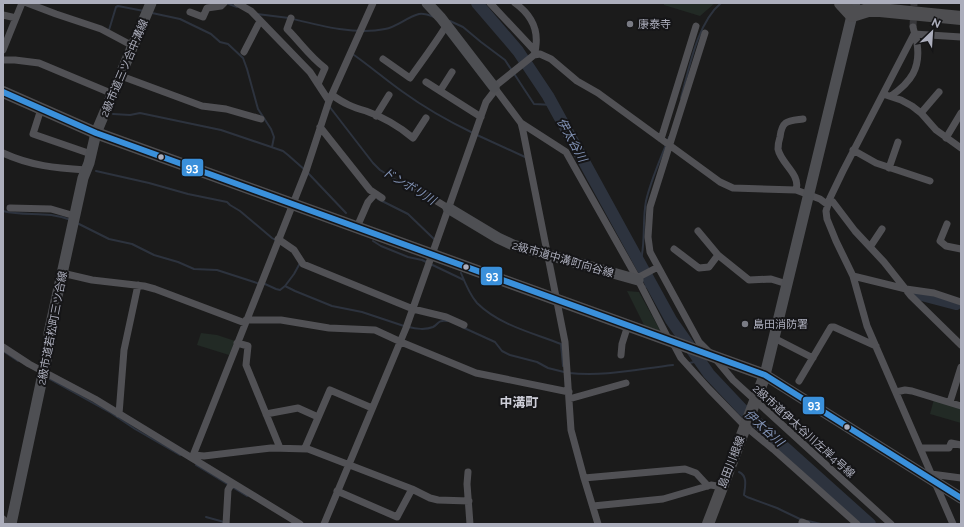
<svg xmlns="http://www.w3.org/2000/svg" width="964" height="527" font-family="Raleway,'Noto Sans JP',sans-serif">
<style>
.green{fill:#222a25}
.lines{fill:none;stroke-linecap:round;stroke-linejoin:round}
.stream{stroke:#2d333e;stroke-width:2}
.river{stroke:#2d333e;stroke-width:12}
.street-tunnel{stroke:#38383b;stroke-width:7;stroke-dasharray:7 3.5;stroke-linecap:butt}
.street{stroke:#515155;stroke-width:7}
.secondary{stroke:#4e4f53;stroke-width:11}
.primary{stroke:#4e4e51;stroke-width:12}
.highway{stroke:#4e4e51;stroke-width:14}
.bus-1-casing{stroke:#151517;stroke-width:9}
.bus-1{stroke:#3a90db;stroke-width:6}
.poi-dot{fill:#797b84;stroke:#151517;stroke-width:1.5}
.bus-dot{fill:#acaebc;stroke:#151517;stroke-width:1.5}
.labels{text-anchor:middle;stroke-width:4;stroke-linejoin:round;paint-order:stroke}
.poi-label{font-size:11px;fill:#acaebc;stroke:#151517;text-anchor:start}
.street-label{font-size:11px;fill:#acaebc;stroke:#151517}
.water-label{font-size:12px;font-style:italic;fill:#8394b7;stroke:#151517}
.quarter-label{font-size:13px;font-weight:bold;fill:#cdced8;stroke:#151517}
.line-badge{stroke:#151517;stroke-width:1.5}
.badge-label{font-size:11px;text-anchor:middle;font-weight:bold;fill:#fff}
</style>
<rect width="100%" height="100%" fill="#1b1b1b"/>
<!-- green -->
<path class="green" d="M664,3H715L700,16L664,5Z
M627,291L639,292L661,332L644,325Z
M201,333L217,335L235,341L229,355L197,345Z
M934,399L961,407V423L930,414Z"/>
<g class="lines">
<!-- stream -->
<path class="stream" d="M226,3L237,7
M152,13L180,19L211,34L220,42L228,44L243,58L247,69L258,109L271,129L274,137L272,147
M257,14L289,18
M293,19C321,26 356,35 385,29C397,27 407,17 419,14C423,13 429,15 434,17
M450,21L463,27L481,42L505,60L534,104L553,105
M109,30L116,7L118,6L144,11
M354,55C371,67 386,80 403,92C425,108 448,121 473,133
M681,98C689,69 697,23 721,3
M329,106L373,163L380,170L412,190
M113,114L130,115L140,113L221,130L283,151L288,155L305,170
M477,135L525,157
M96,171L149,183L188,194L227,202L230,205L240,211L272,238L277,241
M308,173L346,213
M378,199L408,214L434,239
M3,211C26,217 47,210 71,220
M77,223L109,239L132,244L154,255L178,262L194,269L217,270L257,283L265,284L276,289L280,290L285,286L295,291L332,306L362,312L404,326
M373,241L381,246L408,257L422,260L464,280
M640,264C646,244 642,222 646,201C651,179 661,158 669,137
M461,273C465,283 470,295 477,303C499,325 533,333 561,344L563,366
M285,286L294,274L300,263
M643,286L649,287L652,286
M409,327C415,329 426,330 433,327C439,324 437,320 447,321
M462,327L495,342L502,351L510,355L537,362L548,368L564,372
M3,351L18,361
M689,363L700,361
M569,373C604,377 638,369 673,365
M46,377L111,413L135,429L180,455
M196,465L247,496
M739,472C748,476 745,487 744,495L747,497L777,508L802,520
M206,517L224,522
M808,521L821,524"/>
<!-- river -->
<path class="river" d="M477,3L518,51L548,96L671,320L709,374L742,409L870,524
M914,293L956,304"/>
<!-- street-tunnel -->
<path class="street-tunnel" d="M913,27L914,3"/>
<!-- street -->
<path class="street" d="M27,3L56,14L101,29L133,46
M237,3L251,11L310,72L329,101
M490,3L535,51
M515,3C529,13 538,27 536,45C536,48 535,51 534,55
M190,12L203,17L207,8L221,6L224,3
M3,15L16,18
M291,18L287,29C300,42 310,57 325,68L318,84
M705,33L650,207L648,237L650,252L699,342L714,357L733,380L891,524
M3,50L22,3
M244,52L260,21
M383,59L410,78C422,61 435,44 446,26
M3,60H15L39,63L113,94
M121,76L202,106L226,109L261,119
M426,82L481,117
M440,91L452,72
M883,94L901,100L912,106L921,113L936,130L961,148
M332,95C345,104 352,107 366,111C383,117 400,127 413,138L426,118
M891,96C911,82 921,68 917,43C917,37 914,33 913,27
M41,109L33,134L91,154
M921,113L939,92
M376,116L389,95
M521,123L566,152L637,278L669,340
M320,127L370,190L382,198
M946,138L961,113
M661,139L696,26
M853,150L876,163L930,181
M3,153C31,166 56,168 86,170
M889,168L898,142
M412,186L448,208
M796,190C801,174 781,164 778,149C778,145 779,140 780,137C782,120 788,121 803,119
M829,200L833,202L855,231L884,262L911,296L961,345
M10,208L51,209L75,216
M947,224L940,241L946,246L961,249
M357,227L368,202L375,194
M698,231L718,255L749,280L771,279L787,284
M278,239L294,250L303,264L413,309L446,317L464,325
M870,247L882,229
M674,249L699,268L709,267L718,255
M62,273L92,280L144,286L155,289L245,323
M853,276L906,289L934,293L961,302
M637,278L658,267
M246,320H281L329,328L375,330L401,342L476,373L569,392
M774,338L813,358
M672,341L681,358L709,389L745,426L773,449L857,524
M237,343L248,346L246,365L280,448
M3,347L29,364L95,399L300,524
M621,355L622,344L628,325
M799,381L831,327H834L876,346
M896,392L905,390L912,391L961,406
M569,399L626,383
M950,402L961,367
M119,414L124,350L138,285
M266,414L298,408L318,417
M305,448L330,390L372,408
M920,448H949L951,443L961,445
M194,455L204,456L271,448L308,449L412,489L430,498L438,500L469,501
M192,458L306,171L329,101L373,3
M468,472L467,484L470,524
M931,474L961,478
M584,478L685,469L696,473L708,486
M337,491L397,517L412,489
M593,506L663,499L711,485L722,487
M3,519L8,524
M802,522L807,524
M226,524L228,490L232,483
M324,524L406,328L486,102L496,89
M598,524L584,478L571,430L565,342L523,131L521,123L494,87L534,55L540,54L551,59L577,81L598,93L720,182L733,188L796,190L820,199L828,205
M953,524L867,326L853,276L836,241L827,219L826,211L830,198L843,171L914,34L961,37"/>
<!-- secondary -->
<path class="secondary" d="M427,3L441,18L494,87
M855,3L765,375L961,498
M448,208L498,238L513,245L638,280
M11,524L50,341L49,333L83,178L89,163L96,133L151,3"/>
<!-- primary -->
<path class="primary" d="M3,92L96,133L765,375L708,524"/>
<!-- highway -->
<path class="highway" d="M841,3L852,15L868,10H880L961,18"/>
<defs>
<path id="bus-1" d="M3,92L96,133L765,375L961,498"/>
</defs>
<!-- bus-1 casing -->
<use href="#bus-1" class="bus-1-casing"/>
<!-- bus-1 -->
<use href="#bus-1" class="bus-1"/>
</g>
<!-- markers -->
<g class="poi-dot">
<circle cx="630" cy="24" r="4"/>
<circle cx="745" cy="324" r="4"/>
</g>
<g class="bus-dot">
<circle cx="161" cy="157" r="3.5"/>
<circle cx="466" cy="267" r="3.5"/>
<circle cx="847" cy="427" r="3.5"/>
</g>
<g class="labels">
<!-- poi labels -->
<g class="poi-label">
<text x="638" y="28">康泰寺</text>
<text x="753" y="328">島田消防署</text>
</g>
<!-- street labels -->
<g class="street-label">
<text transform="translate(124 68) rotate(-67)" y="4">2級市道三ツ合中溝線</text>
<text transform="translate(563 259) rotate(16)" y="4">2級市道中溝町向谷線</text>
<text transform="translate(52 328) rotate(-79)" y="4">2級市道若松町三ツ合線</text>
<text transform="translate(804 431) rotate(42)" y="4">2級市道伊太谷川左岸4号線</text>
<text transform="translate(731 462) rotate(-69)" y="4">島田川根線</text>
</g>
<!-- water labels -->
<g class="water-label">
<text transform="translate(572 140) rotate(61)" y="4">伊太谷川</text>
<text transform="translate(409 186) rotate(31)" y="4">ドンボリ川</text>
<text transform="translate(764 428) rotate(42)" y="4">伊太谷川</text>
</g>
<!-- quarter labels -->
<g class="quarter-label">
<text x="519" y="407">中溝町</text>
</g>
</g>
<g class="line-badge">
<rect x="181" y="158" width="23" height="19" rx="4" fill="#3a90db"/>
<rect x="480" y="266" width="23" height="20" rx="4" fill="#3a90db"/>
<rect x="802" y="396" width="23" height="19" rx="4" fill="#3a90db"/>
</g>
<g class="badge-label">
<text x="192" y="172">93</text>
<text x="492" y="280">93</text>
<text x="814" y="409">93</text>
</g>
<!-- border -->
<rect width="964" height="527" fill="none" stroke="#acaebc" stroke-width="8"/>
<!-- north arrow -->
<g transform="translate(932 32) rotate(25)" stroke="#151517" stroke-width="3" paint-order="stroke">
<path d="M0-3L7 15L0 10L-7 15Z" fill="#acaebc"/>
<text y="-6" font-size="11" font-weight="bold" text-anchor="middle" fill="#acaebc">N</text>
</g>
</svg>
